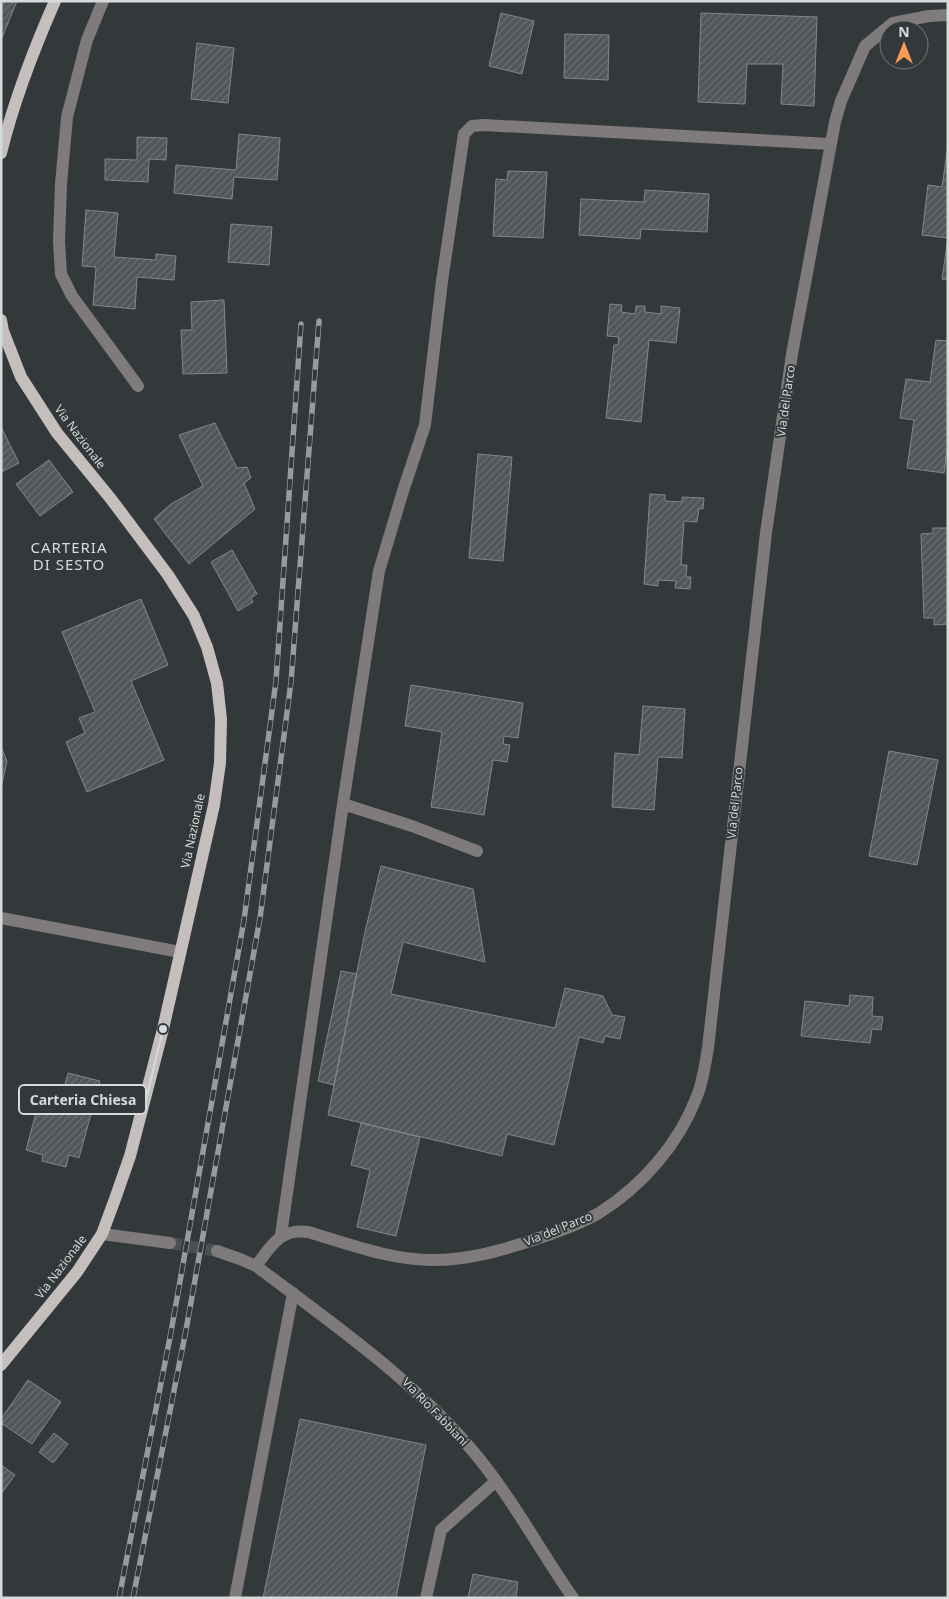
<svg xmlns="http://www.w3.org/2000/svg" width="949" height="1599" font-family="'Noto Sans',sans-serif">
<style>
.building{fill:url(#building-hatch);stroke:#82888a}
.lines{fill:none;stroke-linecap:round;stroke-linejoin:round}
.minor-tunnel{stroke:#4b5052;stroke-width:12;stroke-dasharray:12 6;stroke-linecap:butt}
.minor{stroke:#7e7b7a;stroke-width:12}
.major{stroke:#c4bfbc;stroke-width:12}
.rail-casing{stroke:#979b9d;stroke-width:5.5}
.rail{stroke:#33383a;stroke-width:4;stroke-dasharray:11;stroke-linecap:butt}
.labels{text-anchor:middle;stroke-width:4;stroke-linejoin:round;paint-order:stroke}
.street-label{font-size:12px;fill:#d6dadb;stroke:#33383a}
.quarter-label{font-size:15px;letter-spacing:1px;fill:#d6dadb;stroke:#33383a}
.leader{fill:none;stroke:#d6dadb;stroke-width:2}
.callout-dot{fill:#d6dadb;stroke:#33383a;stroke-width:2}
.callout{fill:#33383a;stroke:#d6dadb;stroke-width:2}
.callout-label{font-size:14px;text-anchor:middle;font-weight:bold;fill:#d6dadb}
</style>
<defs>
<pattern id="building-hatch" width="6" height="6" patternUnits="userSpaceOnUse" patternTransform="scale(1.25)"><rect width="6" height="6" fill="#515759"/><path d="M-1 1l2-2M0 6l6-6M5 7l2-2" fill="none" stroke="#696f70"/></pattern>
</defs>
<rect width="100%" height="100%" fill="#33383a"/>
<!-- building -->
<path class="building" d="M1,1H17L1,40Z
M501,13L534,21L522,74L489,66Z
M701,13L817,17L814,106L781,104L783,64H747L745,104L698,102Z
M565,34L609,35L608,80L564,78Z
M197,43L234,48L228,103L191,99Z
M239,134L280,138L277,180L234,177L232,199L174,193L176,165L236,170Z
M137,137L167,138L166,160L149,159L148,182L105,180V159L137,160Z
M948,145V280L942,279L948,238L922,235L928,185L942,187Z
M508,171L547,172L543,238L493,236L496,179L507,180Z
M645,190L709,194L707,232L641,229L640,239L579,235L581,199L644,202Z
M86,210L118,213L114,257L156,260V254L176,256L174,280L137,277L135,309L93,305L96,267L82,266Z
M231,224L272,227L269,265L228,262Z
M224,300L227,373L183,374L181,330H192L191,302Z
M610,304L622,305L621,312L635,314L636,306H645V312L661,314V306L680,308L676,343L649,340L641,422L606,418L614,345H618L619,337L607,336Z
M936,340L948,341V443L944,473L907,468L914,420L900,418L906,379L930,382Z
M215,423L237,468L247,467L251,478L244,483L255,509L189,564L154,519L171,504L203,486L179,435Z
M1,427L19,463L1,472Z
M478,454L512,457L503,561L469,558Z
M49,460L73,492L40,516L16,484Z
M650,494L665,495V501L682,502V497L704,498L703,509L699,508L697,522L684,521L681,565H687L686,577H691L690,589L675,588L676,581L658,580V586L644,584Z
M933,528H948V624L934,625V618H924L921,534L933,533Z
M232,550L257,594L251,598L253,602L238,611L211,562Z
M141,599L168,665L131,681L164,760L87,792L66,742L85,733L79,718L95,712L62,632Z
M411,685L523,703L518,738L504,736L503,744L510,745L507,762L493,760L484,815L431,807L442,732L405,726Z
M643,706L685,709L682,758L658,757L654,810L612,807L615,753L639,755Z
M1,747L7,761L1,788Z
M889,751L938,760L917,865L869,856Z
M381,866L473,889L485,962L403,942L391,994L555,1028L565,988L603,996L612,1015L625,1017L620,1039L605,1036L603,1043L579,1037L554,1145L507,1134L502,1156L328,1115L365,932Z
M341,971L357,974L334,1085L318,1081Z
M850,995L873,997L872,1016L883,1017L881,1030L872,1029L870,1043L801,1036L805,1001L849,1006Z
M68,1073L100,1081L79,1158L69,1155L66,1167L42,1161L43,1155L26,1150L40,1098L60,1103Z
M361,1123L420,1137L396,1236L357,1227L370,1170L351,1165Z
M28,1380L61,1402L32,1444L1,1423V1419Z
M300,1419L426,1445L396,1598H263Z
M54,1433L68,1444L53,1463L39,1452Z
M1,1465L15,1475L1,1494Z
M473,1574L518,1582L516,1598H468Z"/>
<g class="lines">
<!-- minor-tunnel -->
<path class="minor-tunnel" d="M170,1243L217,1251"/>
<!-- minor -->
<path class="minor" d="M103,1L87,40L67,117L61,184L59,241L61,274L72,296L138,386
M343,804L412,826L477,851
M1,918L180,952
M102,1234L170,1243
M281,1235L343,804L379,571L403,491L425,425L442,281L464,134L472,126L484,125L830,144
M217,1251L240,1259L256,1266C332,1323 410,1377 472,1450C511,1496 539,1549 573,1598
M256,1266C271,1246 280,1228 308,1232C349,1244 390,1260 433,1260C468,1260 500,1251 533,1240C555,1233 578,1225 599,1213C642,1186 679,1144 697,1096C703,1082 705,1064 708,1048L766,533L792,354L835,122L841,101L865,46L893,23L929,16L948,15
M235,1598L293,1293
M426,1598L441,1530L496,1481"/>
<!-- major -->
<path class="major" d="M1,153C14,100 33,51 55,1
M1,320L3,331L21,377L57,433L111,499L168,575L194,616L207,647L217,683L221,719L220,763L214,805L163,1029L130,1156L115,1199L102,1234L77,1272L1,1365"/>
<defs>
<path id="rail" d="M119,1598L171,1332L244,920L276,681L301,324
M133,1598L186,1330L260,918L291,682L319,321"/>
</defs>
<!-- rail casing -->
<use href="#rail" class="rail-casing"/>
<!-- rail -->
<use href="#rail" class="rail"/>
</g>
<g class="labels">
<!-- street labels -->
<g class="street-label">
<text transform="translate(786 401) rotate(-82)" y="4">Via del Parco</text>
<text transform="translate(80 437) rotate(53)" y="4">Via Nazionale</text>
<text transform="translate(735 803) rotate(-84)" y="4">Via del Parco</text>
<text transform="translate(193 831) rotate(-78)" y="4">Via Nazionale</text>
<text transform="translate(558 1229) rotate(-22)" y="4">Via del Parco</text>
<text transform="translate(61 1267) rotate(-53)" y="4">Via Nazionale</text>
<text transform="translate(435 1412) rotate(46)" y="4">Via Rio Fabbiani</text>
</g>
<!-- quarter labels -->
<g class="quarter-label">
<text x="69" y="553">CARTERIA<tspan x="69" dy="17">DI SESTO</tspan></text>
</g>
</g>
<!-- callouts -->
<path class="leader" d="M163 1029L146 1100"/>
<circle class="callout-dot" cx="163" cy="1029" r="5"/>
<rect class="callout" x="19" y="1085" width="127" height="29" rx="5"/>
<g class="callout-label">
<text x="83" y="1105">Carteria Chiesa</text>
</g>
<!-- border -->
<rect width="949" height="1599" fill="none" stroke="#d6dadb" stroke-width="5"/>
<!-- north arrow -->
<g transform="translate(904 45)"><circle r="24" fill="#33383a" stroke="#74797a"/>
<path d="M0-4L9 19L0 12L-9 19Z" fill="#fe9c57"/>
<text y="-8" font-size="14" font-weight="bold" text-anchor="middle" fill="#d6dadb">N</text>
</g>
</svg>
